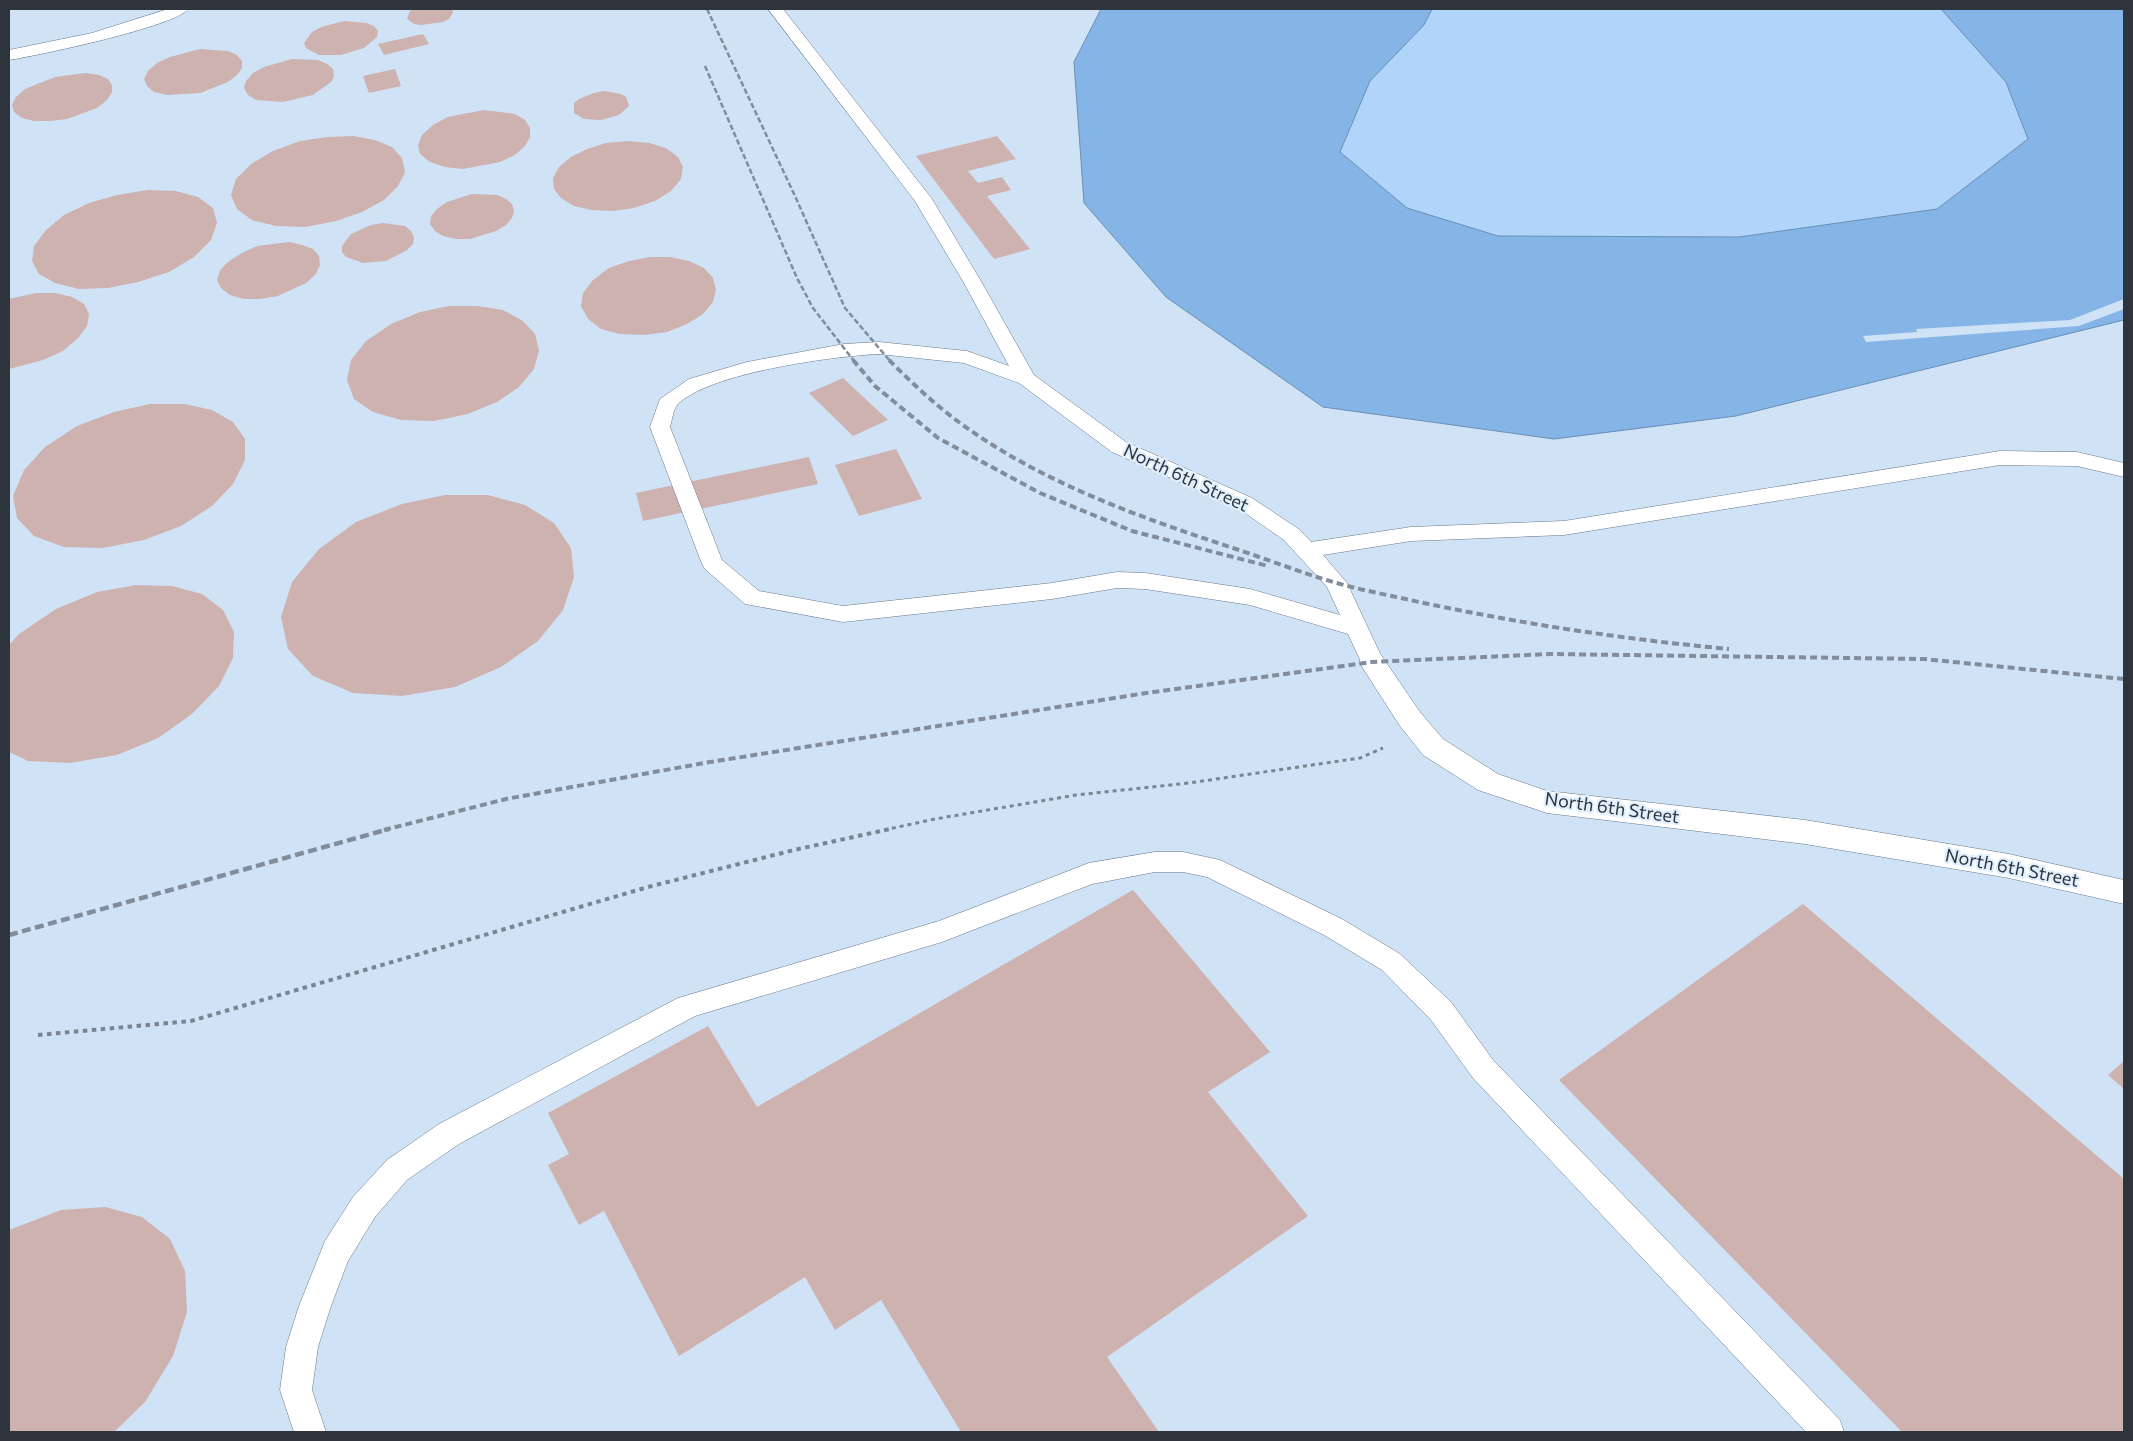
<svg xmlns="http://www.w3.org/2000/svg" width="2133" height="1441" font-family="Commissioner,sans-serif">
<style>
.green{fill:#b1d5fa}
.water{fill:#84b5e6;stroke:#6a8eb3}
.pier{fill:#d0e2f5}
.building{fill:#ceb2b0}
.lines{fill:none;stroke-linecap:round;stroke-linejoin:round}
.service-casing{stroke:#687889;stroke-width:1}
.minor-casing{stroke:#687889;stroke-width:1}
.path-far1{stroke:#798591;stroke-width:3;stroke-dasharray:4 4;stroke-linecap:butt}
.path{stroke:#798591;stroke-width:4;stroke-dasharray:4.5 4.5;stroke-linecap:butt}
.service{fill:#fff;fill-rule:evenodd}
.minor{fill:#fff;fill-rule:evenodd}
.rail-far2{stroke:#818d9a;stroke-width:2.5;stroke-dasharray:5.5 2.5;stroke-linecap:butt}
.rail-far1{stroke:#818d9a;stroke-width:4;stroke-dasharray:7 4;stroke-linecap:butt}
.rail{stroke:#818d9a;stroke-width:4.5;stroke-dasharray:9 4.5;stroke-linecap:butt}
.labels{text-anchor:middle;stroke-width:4.5;stroke-linejoin:round;paint-order:stroke}
.street-label{font-size:18px;fill:#2d343b;stroke:#e0effe}
</style>
<rect width="100%" height="100%" fill="#d0e2f5"/>
<!-- green -->
<path class="green" d="M1432,9H1941L2006,82L2028,139L1937,209L1739,237L1498,236L1407,209L1340,152L1370,81L1424,25Z"/>
<!-- water -->
<path class="water" d="M1101,9H1432L1424,25L1370,81L1340,152L1407,208L1498,236L1739,237L1937,209L2028,139L2006,82L1941,9H2124V320L1736,416L1554,439L1323,407L1166,297L1084,203L1074,62Z"/>
<!-- pier -->
<path class="pier" d="M2124,299V309L2079,326L1866,342L1863,336L1917,332L1916,329L2070,320Z"/>
<!-- building -->
<path class="building" d="M414,9H452L453,12L449,19L443,22L421,25L414,24L407,19L410,11Z
M344,21L366,23L374,26L378,31L377,37L364,48L341,55H319L306,48L304,43L312,32L321,27Z
M423,34L429,44L384,55L378,44Z
M200,49L228,51L237,55L242,61V68L237,75L228,82L200,93L167,95L154,92L147,86L144,79L148,71L157,63L170,57Z
M292,59L318,60L327,64L333,69L334,76L331,82L313,95L283,102L256,100L248,95L244,88L246,81L253,73L264,67Z
M395,69L401,86L369,93L363,76Z
M86,73L99,75L108,79L112,85V92L107,100L97,108L67,119L50,121H34L22,118L14,112L12,105L16,97L25,89L55,77Z
M604,91L621,94L626,97L629,106L619,115L601,120L584,119L574,113V103L579,99L594,93Z
M484,110L515,114L525,120L530,128V137L525,146L515,155L500,162L463,169L445,167L430,162L420,154L418,145L422,135L433,125L448,117Z
M353,136L375,140L392,147L402,158L405,172L398,186L384,200L362,212L336,221L305,227L276,226L252,220L237,209L231,195L236,179L251,164L273,151L300,141L327,137Z
M997,136L1016,159L968,171L978,183L1002,177L1011,190L987,196L1030,249L994,259L916,156Z
M628,141L649,143L666,148L678,157L683,167L681,179L671,191L655,201L634,208L613,211L592,210L574,206L561,198L554,189L553,178L559,167L571,157L587,149L606,143Z
M148,190L176,191L198,197L213,208L217,223L211,240L194,257L169,272L138,282L108,288L79,289L55,283L39,274L32,261L34,246L46,230L64,215L89,203L117,195Z
M472,194L497,195L506,199L512,204L514,211L512,218L506,225L496,231L470,239H456L443,236L435,231L430,224L431,216L437,209L447,202Z
M383,223L405,226L411,231L414,237L413,244L407,250L386,261L363,263L346,257L342,252V246L351,234L371,225Z
M289,242L302,245L313,249L319,256L320,265L316,274L306,283L278,296L260,299H244L230,295L221,288L217,280L220,270L229,261L242,253L257,246Z
M650,257H670L689,261L704,268L713,278L716,290L713,302L703,314L687,324L667,332L644,335L620,334L601,329L588,319L581,306L583,293L593,280L609,268L629,261Z
M36,293H56L72,297L84,304L89,314L87,326L78,338L63,351L43,360L9,369V299Z
M449,306H477L503,310L523,321L535,334L539,351L534,369L519,387L497,402L468,414L434,421L401,420L373,412L354,399L347,380L351,360L366,341L391,324L420,312Z
M843,378L888,420L853,436L809,393Z
M150,404H184L212,410L233,422L245,439V460L233,484L212,506L181,526L144,540L102,548L64,547L34,536L17,518L13,496L24,470L45,447L77,426L114,412Z
M896,449L922,499L859,516L835,465Z
M809,457L818,484L643,521L636,493Z
M445,495H488L525,505L554,523L571,548L574,577L563,610L538,641L501,667L455,687L402,696L353,693L313,676L288,649L281,617L292,582L319,549L356,522L402,504Z
M136,585L172,586L202,594L223,610L234,632L233,658L219,686L192,714L158,738L117,755L70,763L28,761L9,752V645L19,634L56,609L97,592Z
M1133,890L1270,1052L1208,1092L1308,1216L1107,1357L1159,1432H961L881,1300L835,1330L805,1277L679,1356L604,1211L579,1225L548,1165L569,1154L548,1113L708,1026L757,1107Z
M1803,904L2124,1179V1432H1902L1559,1080Z
M2124,1061V1089L2108,1075Z
M105,1207L142,1217L170,1239L185,1271L187,1312L173,1356L145,1402L114,1432H9V1230L61,1210Z"/>
<g class="lines">
<defs>
<path id="service" d="M168,9H188C177,26 36,56 9,60V50L92,33Z
M768,9H783L932,199L982,283L1034,375L1126,442L1252,498L1300,530L1311,542L1411,527L1564,521L2000,451L2077,452L2124,463V477L2077,466L2000,465L1564,535L1411,541L1323,555L1347,583L1384,662L1380,668L1372,671L1364,668L1348,634L1250,605L1145,589L1117,588L1052,599L843,622L745,604L705,569L702,564L650,427L660,399L689,379L747,362L844,344L879,342L967,351L1009,366L964,283L915,201ZM879,354L964,363L1019,383L1112,452L1238,508L1284,540L1327,587L1340,615L1250,589L1145,573L1117,572L1052,583L843,606L759,591L722,560L670,427C672,421 673,410 677,405C707,373 834,356 879,354Z
M1155,852H1183L1220,860L1342,919L1400,954L1451,1002L1493,1060L1840,1420L1844,1432H1806L1473,1078L1431,1020L1382,970L1324,935L1207,877L1183,872H1155L1092,884L942,942L695,1016L459,1144L407,1180L375,1217L348,1261L331,1306L318,1347L312,1390L326,1432H294L280,1390L286,1347L299,1306L325,1241L353,1197L387,1160L439,1124L678,998L939,921L1089,863Z"/>
<path id="minor" d="M1372,652L1381,655L1420,712L1443,739L1498,774L1547,791L1805,820L2009,854L2124,880V904L2009,878L1805,844L1547,813L1478,790L1423,755L1400,726L1359,662L1363,655Z"/>
</defs>
<!-- service casing -->
<use href="#service" class="service-casing"/>
<!-- minor casing -->
<use href="#minor" class="minor-casing"/>
<!-- path-far1 -->
<path class="path-far1" d="M884,830L935,819L1076,795L1189,783L1360,758L1383,748"/>
<!-- path -->
<path class="path" d="M38,1035L191,1021L648,887L794,850L890,829"/>
<!-- service -->
<use href="#service" class="service"/>
<!-- minor -->
<use href="#minor" class="minor"/>
<!-- rail-far2 -->
<path class="rail-far2" d="M707,9L795,196L845,308L890,361
M705,66L797,278L813,308L854,361"/>
<!-- rail-far1 -->
<path class="rail-far1" d="M853,360L875,386L938,438L1040,493L1132,531L1268,566
M889,360C910,381 932,402 956,420C1039,482 1139,517 1236,549C1272,561 1307,575 1344,585C1366,591 1388,595 1410,600C1516,623 1621,639 1729,649
M384,830L506,799L704,763L1140,694L1372,662L1550,654L1924,659L2124,679"/>
<!-- rail -->
<path class="rail" d="M9,935L389,829"/>
</g>
<g class="labels">
<!-- street labels -->
<g class="street-label">
<text transform="translate(1186 478) rotate(25)" y="6">North 6th Street</text>
<text transform="translate(1612 808) rotate(8)" y="6">North 6th Street</text>
<text transform="translate(2012 868) rotate(11)" y="6">North 6th Street</text>
</g>
</g>
<!-- border -->
<rect width="2133" height="1441" fill="none" stroke="#2d343b" stroke-width="20"/>
</svg>
